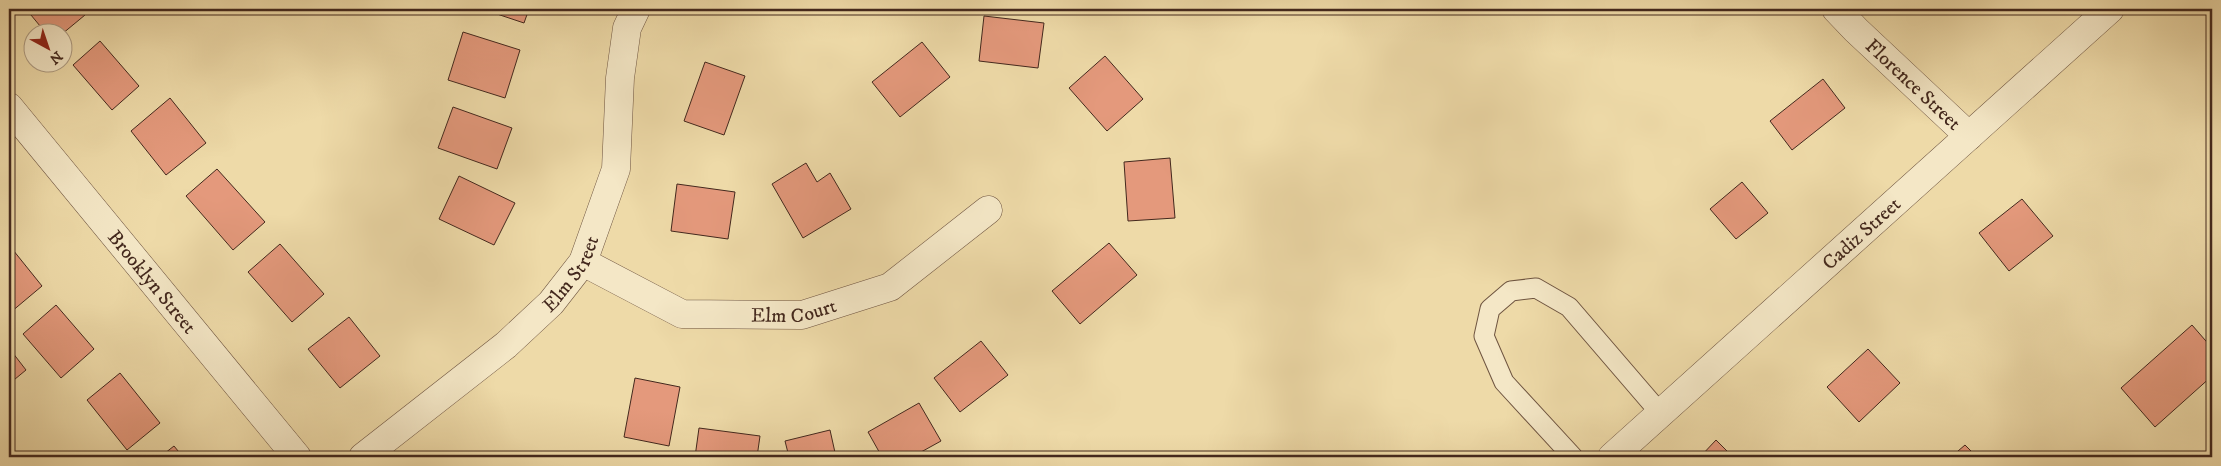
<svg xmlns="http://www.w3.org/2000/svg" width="2221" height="466" font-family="'IM FELL DW Pica',serif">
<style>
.building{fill:#e4997c;stroke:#43281d}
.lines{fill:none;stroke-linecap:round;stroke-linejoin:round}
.lane-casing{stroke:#6e5440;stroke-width:21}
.street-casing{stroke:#6e5440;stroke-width:29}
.lane{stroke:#f4e7c6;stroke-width:19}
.street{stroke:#f4e7c6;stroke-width:28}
.labels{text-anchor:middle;stroke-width:4.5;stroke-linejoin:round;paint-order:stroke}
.street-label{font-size:20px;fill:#43281d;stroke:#f4e7c6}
</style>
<rect width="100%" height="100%" fill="#eedaa8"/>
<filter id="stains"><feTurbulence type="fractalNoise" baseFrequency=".004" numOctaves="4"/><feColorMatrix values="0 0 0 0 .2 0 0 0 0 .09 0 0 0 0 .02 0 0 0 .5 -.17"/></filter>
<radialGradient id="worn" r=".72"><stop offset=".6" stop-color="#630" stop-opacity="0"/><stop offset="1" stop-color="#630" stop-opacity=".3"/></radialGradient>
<!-- building -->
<path class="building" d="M26,9H79L85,15L62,34L45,32Z
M482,9H529L524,23Z
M984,16L1044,23L1038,68L979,61Z
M463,32L520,50L505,98L448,80Z
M100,41L139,86L112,110L73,65Z
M922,42L950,77L900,117L872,82Z
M1105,56L1143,99L1107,131L1069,88Z
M705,62L745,76L724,135L684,121Z
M1823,79L1845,108L1792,150L1770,121Z
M170,98L206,143L166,175L131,131Z
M453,107L512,128L497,169L438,148Z
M1170,158L1175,218L1128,221L1124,162Z
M806,163L817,182L830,173L851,209L803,238L772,184Z
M217,169L265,222L233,250L186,196Z
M459,176L515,203L494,245L439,219Z
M1742,182L1768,213L1736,239L1710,209Z
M677,184L735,192L728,239L671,231Z
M2022,199L2053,236L2009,271L1979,233Z
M1109,243L1137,275L1080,324L1052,291Z
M280,244L324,294L292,322L248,272Z
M9,245L42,286L11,312L9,309Z
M56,305L94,349L61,378L23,334Z
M349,317L380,356L340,388L308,349Z
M2192,325L2212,348V376L2155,427L2121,388Z
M981,341L1008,375L960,412L934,378Z
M9,348L26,370L9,384Z
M1868,349L1900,383L1859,422L1827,387Z
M120,373L160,423L127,450L87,400Z
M635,378L680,387L669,446L624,437Z
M919,403L941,441L912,457H882L868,432Z
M699,428L760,436L757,457H695Z
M830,430L836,457H789L785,441Z
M1716,440L1733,457H1700Z
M1965,445L1977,457H1951Z
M174,446L183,457H160Z"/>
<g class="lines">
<defs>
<path id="lane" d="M1573,457L1504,382L1484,336L1490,309L1511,291L1536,288L1569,307L1661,414"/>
<g id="street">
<path id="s1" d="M1836,9L1856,30L1969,136"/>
<path id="s2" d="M9,107L297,457"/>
<path id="s3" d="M583,262L682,314L802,315L890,287L988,210"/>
<path id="s4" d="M363,457L506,345L551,303L583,262L616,169L620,78L627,28L636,9"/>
<path id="s5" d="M1612,457L2110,9"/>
</g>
</defs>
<!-- lane casing -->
<use href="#lane" class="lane-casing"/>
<!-- street casing -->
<use href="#street" class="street-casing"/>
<!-- lane -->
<use href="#lane" class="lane"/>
<!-- street -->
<use href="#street" class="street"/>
</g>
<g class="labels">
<!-- street labels -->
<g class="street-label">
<text dy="7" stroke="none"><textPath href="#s1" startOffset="108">Florence Street</textPath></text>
<text dy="7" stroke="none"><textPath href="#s5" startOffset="335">Cadiz Street</textPath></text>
<text dy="7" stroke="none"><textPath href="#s4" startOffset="279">Elm Street</textPath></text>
<text dy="7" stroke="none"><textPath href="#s2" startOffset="226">Brooklyn Street</textPath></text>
<text dy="7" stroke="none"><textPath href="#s3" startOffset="224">Elm Court</textPath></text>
</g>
</g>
<!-- margin -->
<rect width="2221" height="466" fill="none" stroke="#eedaa8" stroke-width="30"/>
<rect x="10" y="10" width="2201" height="446" fill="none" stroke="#43281d" stroke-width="2.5"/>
<rect x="15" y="15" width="2191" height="436" fill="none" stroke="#43281d"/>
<!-- north arrow -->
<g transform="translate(48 48) rotate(140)"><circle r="24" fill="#f4e7c6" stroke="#ad9b82"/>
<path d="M0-4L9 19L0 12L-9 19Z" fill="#8f2418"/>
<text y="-8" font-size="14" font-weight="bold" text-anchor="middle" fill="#43281d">N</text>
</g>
<rect width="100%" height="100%" filter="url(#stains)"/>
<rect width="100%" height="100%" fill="url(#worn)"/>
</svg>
